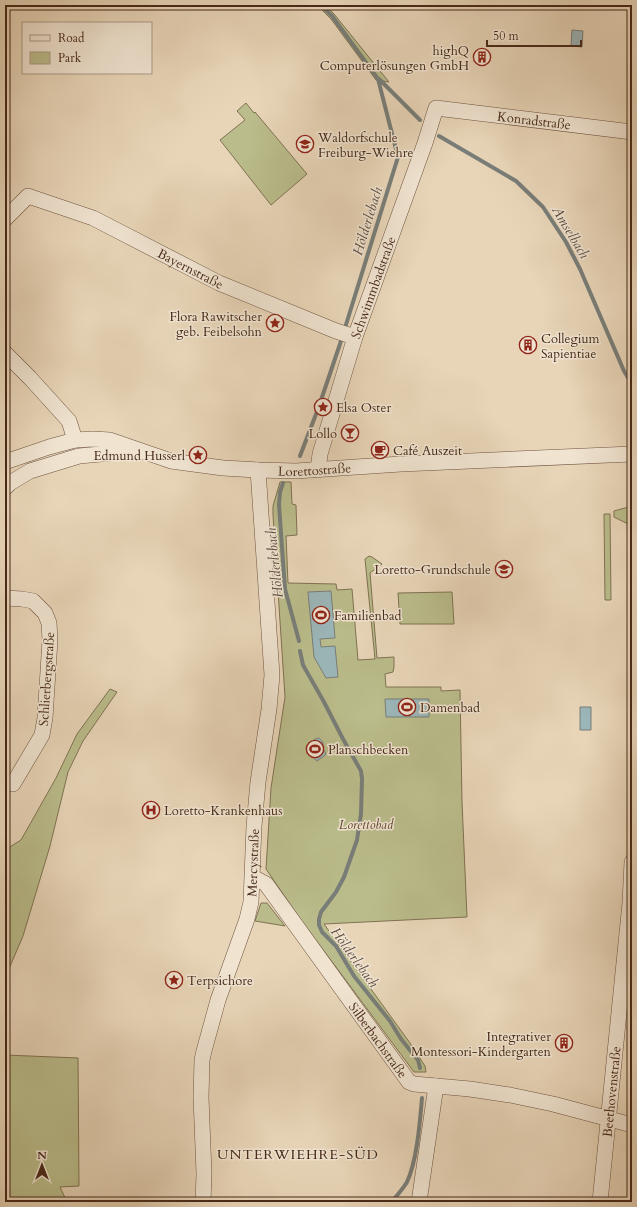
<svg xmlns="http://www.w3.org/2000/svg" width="637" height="1207" font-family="Cardo,serif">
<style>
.green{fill:#babc8b;stroke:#807252}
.water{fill:#9bb6b9;stroke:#797e79}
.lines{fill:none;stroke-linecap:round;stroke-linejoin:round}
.stream{stroke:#797e79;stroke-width:4}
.street-casing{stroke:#6f5441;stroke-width:16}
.street{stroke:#f0e4d1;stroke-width:15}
.labels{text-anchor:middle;stroke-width:3;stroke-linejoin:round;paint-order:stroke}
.poi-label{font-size:13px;fill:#472919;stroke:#f0e4d1;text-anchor:start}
.street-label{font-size:13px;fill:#472919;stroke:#f0e4d1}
.park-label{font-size:13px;font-style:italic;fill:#5e4630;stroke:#f0e4d1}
.water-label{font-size:14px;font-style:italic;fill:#5c4c41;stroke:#f0e4d1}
.neighbourhood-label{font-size:14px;letter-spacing:1px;fill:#472919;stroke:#f0e4d1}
</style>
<rect width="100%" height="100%" fill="#e8d5b8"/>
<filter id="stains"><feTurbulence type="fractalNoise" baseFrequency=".005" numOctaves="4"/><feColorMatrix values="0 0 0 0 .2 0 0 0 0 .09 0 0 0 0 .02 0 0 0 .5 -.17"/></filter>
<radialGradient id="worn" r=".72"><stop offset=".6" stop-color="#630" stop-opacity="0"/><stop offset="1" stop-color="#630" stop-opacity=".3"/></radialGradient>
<!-- green -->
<path class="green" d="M317,5H326L334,14L389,82L376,80L331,19Z
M246,103L254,113L255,112L307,174L271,205L220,140L245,120L237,111Z
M280,482H291L292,504L296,505L297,535L286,536L288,583L336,584L337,590L352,589L358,660L375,659L365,559L369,556L372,557L382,564L370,573L377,658L394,657V667L393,672L385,674L386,687H441V691L460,690L462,802L467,917L324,924L410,1043L425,1066L426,1072H414L301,920L266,869L271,788L285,697L273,515V506Z
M632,506V526L614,517V511Z
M604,514H610L611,600H605Z
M452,592L454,624H400L398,593Z
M110,689L117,692L83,741L68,772L50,846L23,936L5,978V850L21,840L56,778L77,734Z
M261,903H267L285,926L255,921Z
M5,1055L78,1058L79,1186L60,1187L67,1202H5Z"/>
<!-- water -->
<path class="water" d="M572,30L583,31L582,47L571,46Z
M331,591L335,638L320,639L321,647L335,646L338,677L326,678L314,657L308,592Z
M385,699H429V717H386Z
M580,707H591V730H580Z
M319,738C321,740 324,742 323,745L319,747V749L324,750L326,754L324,756L317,761C309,756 307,739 319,738Z"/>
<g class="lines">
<!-- stream -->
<path class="stream" d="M379,79L420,120
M439,136L516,181L543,207L566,242L580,269L624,371L632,384
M300,456L318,409L340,344L398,157L378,79L332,16L321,5
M283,483L280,492L279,505L285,589L299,641
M300,651L303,665L324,702L343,739L361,771L362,779L361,814L357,840L344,877L336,892L321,912L319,919V925L322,932L336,946L354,976L390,1021L401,1039L418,1060L420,1068
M392,1202C396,1196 403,1189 407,1182C417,1161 420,1121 422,1098"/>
<defs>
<g id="street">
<path id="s1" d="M5,219L28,196L93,218L219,283L336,331L355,337"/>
<path d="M5,353L30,378L69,421L75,440"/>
<path id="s2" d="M5,462L49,447L75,440L93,439L110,440L171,461L223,468L258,470L296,471L401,464L632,454"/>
<path id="s3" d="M318,470L320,454L355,337L425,143L436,108L632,132"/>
<path d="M5,488L10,483L30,471L79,456L112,453L125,446"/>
<path d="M5,598L22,599L33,601L45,613L49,623L50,640L45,718L42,735L13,784"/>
<path id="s4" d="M253,877L266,884L409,1082L414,1084L470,1089L510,1095L553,1104L632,1125"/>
<path id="s5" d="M203,1202L204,1174L201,1097L202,1060L204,1051L218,1000L247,919L251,902L254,826L258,782L269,709L272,675L258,470"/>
<path d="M419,1202L436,1086"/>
<path id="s6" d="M600,1202L630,903L632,862"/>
</g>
</defs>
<!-- street casing -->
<use href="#street" class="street-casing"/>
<!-- street -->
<use href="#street" class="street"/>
</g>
<!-- icons -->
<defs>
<symbol id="building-ring" viewBox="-11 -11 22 22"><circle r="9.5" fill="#f0e4d1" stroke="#8f2418" stroke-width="1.5"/><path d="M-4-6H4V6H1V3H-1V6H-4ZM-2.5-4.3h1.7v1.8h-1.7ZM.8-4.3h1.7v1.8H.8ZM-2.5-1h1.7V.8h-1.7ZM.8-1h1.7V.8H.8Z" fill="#8f2418"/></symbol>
<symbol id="school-ring" viewBox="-11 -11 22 22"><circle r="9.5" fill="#f0e4d1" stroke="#8f2418" stroke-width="1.5"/><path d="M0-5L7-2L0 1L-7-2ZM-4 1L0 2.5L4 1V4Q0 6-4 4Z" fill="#8f2418"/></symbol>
<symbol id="sight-ring" viewBox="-11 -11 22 22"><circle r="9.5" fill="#f0e4d1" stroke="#8f2418" stroke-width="1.5"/><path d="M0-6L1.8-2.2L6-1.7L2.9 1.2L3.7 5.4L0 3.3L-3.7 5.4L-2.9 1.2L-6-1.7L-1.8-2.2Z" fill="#8f2418"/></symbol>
<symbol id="bar-ring" viewBox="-11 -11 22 22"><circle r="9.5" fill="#f0e4d1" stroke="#8f2418" stroke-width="1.5"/><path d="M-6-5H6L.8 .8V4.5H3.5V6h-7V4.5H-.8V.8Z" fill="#8f2418"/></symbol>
<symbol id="cafe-ring" viewBox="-11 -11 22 22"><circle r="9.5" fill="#f0e4d1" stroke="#8f2418" stroke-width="1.5"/><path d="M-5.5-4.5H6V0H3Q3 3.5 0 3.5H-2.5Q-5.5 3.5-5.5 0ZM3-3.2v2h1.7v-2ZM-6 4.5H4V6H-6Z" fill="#8f2418"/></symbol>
<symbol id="stadium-ring" viewBox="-11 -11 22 22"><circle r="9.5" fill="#f0e4d1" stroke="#8f2418" stroke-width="1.5"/><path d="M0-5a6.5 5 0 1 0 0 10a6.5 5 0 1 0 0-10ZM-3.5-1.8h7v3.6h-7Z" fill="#8f2418"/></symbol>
<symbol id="hospital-ring" viewBox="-11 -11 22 22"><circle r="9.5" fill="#f0e4d1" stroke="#8f2418" stroke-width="1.5"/><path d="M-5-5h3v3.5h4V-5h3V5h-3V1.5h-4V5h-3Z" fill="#8f2418"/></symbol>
</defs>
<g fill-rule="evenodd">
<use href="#building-ring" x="472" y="47" width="20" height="20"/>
<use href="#school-ring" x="295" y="134" width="20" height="20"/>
<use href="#sight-ring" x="265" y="313" width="20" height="20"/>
<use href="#building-ring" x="518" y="335" width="20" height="20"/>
<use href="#sight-ring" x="313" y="397" width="20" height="20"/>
<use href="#bar-ring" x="340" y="423" width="20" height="20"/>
<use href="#cafe-ring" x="370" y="440" width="20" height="20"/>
<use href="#sight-ring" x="188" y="445" width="20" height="20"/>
<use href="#school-ring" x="494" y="559" width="20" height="20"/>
<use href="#stadium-ring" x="311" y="605" width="20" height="20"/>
<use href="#stadium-ring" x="397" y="697" width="20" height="20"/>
<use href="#stadium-ring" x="305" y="739" width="20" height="20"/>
<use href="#hospital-ring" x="141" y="800" width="20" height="20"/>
<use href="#sight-ring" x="164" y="970" width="20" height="20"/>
<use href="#building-ring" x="554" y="1033" width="20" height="20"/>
</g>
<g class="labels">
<!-- poi labels -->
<g class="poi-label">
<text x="469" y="55" text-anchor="end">highQ<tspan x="469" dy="15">Computerlösungen GmbH</tspan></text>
<text x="318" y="142">Waldorfschule<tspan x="318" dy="15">Freiburg-Wiehre</tspan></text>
<text x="262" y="321" text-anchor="end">Flora Rawitscher<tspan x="262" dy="15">geb. Feibelsohn</tspan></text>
<text x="541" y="343">Collegium<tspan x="541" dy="15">Sapientiae</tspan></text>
<text x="336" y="412">Elsa Oster</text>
<text x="337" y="438" text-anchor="end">Lollo</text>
<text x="393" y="455">Café Auszeit</text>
<text x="185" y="460" text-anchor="end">Edmund Husserl</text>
<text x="491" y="574" text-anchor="end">Loretto-Grundschule</text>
<text x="334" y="620">Familienbad</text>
<text x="420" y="712">Damenbad</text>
<text x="328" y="754">Planschbecken</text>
<text x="164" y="815">Loretto-Krankenhaus</text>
<text x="187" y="985">Terpsichore</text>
<text x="551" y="1041" text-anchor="end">Integrativer<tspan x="551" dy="15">Montessori-Kindergarten</tspan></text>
</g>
<!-- street labels -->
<g class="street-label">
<text dy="5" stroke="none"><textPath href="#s3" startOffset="480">Konradstraße</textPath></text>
<text dy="5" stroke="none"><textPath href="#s1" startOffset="211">Bayernstraße</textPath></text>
<text dy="5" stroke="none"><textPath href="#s3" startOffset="191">Schwimmbadstraße</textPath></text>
<text dy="5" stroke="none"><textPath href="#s2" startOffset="317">Lorettostraße</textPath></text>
<text transform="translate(46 679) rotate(-86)" y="5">Schlierbergstraße</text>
<text dy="5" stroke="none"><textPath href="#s5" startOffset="347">Mercystraße</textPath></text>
<text dy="5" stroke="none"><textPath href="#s4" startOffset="207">Silberbachstraße</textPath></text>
<text dy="5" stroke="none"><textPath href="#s6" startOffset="111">Beethovenstraße</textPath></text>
</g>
<!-- park labels -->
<g class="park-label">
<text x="366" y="829">Lorettobad</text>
</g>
<!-- water labels -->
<g class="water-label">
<text transform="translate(367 221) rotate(-73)" y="5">Hölderlebach</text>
<text transform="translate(571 232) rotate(59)" y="5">Amselbach</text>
<text transform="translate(274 563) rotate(-96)" y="5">Hölderlebach</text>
<text transform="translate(355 957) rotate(54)" y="5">Hölderlebach</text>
</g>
<!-- neighbourhood labels -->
<g class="neighbourhood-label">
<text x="298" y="1159">UNTERWIEHRE-SÜD</text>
</g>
</g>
<!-- margin -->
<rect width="637" height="1207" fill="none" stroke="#e8d5b8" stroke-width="20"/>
<rect x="6" y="6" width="625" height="1195" fill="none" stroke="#472919" stroke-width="2"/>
<rect x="10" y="10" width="617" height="1187" fill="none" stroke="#472919"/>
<!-- legend -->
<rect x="22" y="22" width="130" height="52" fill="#f0e4d1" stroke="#ac9987"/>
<rect x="30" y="35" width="20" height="6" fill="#f0e4d1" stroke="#ac9987"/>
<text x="58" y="42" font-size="12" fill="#472919">Road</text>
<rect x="30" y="52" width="20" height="12" fill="#babc8b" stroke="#ac9987"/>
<text x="58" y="62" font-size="12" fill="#472919">Park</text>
<!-- north arrow -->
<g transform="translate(42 1165)" stroke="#f0e4d1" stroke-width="3" paint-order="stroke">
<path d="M0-3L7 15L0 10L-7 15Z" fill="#472919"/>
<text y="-6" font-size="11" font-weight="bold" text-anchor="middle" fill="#472919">N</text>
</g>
<!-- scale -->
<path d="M487 40v6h94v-6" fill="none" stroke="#472919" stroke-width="2"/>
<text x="493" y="40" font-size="12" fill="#472919" stroke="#f0e4d1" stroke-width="3" paint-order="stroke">50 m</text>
<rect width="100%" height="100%" filter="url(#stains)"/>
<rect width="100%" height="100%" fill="url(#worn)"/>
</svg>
